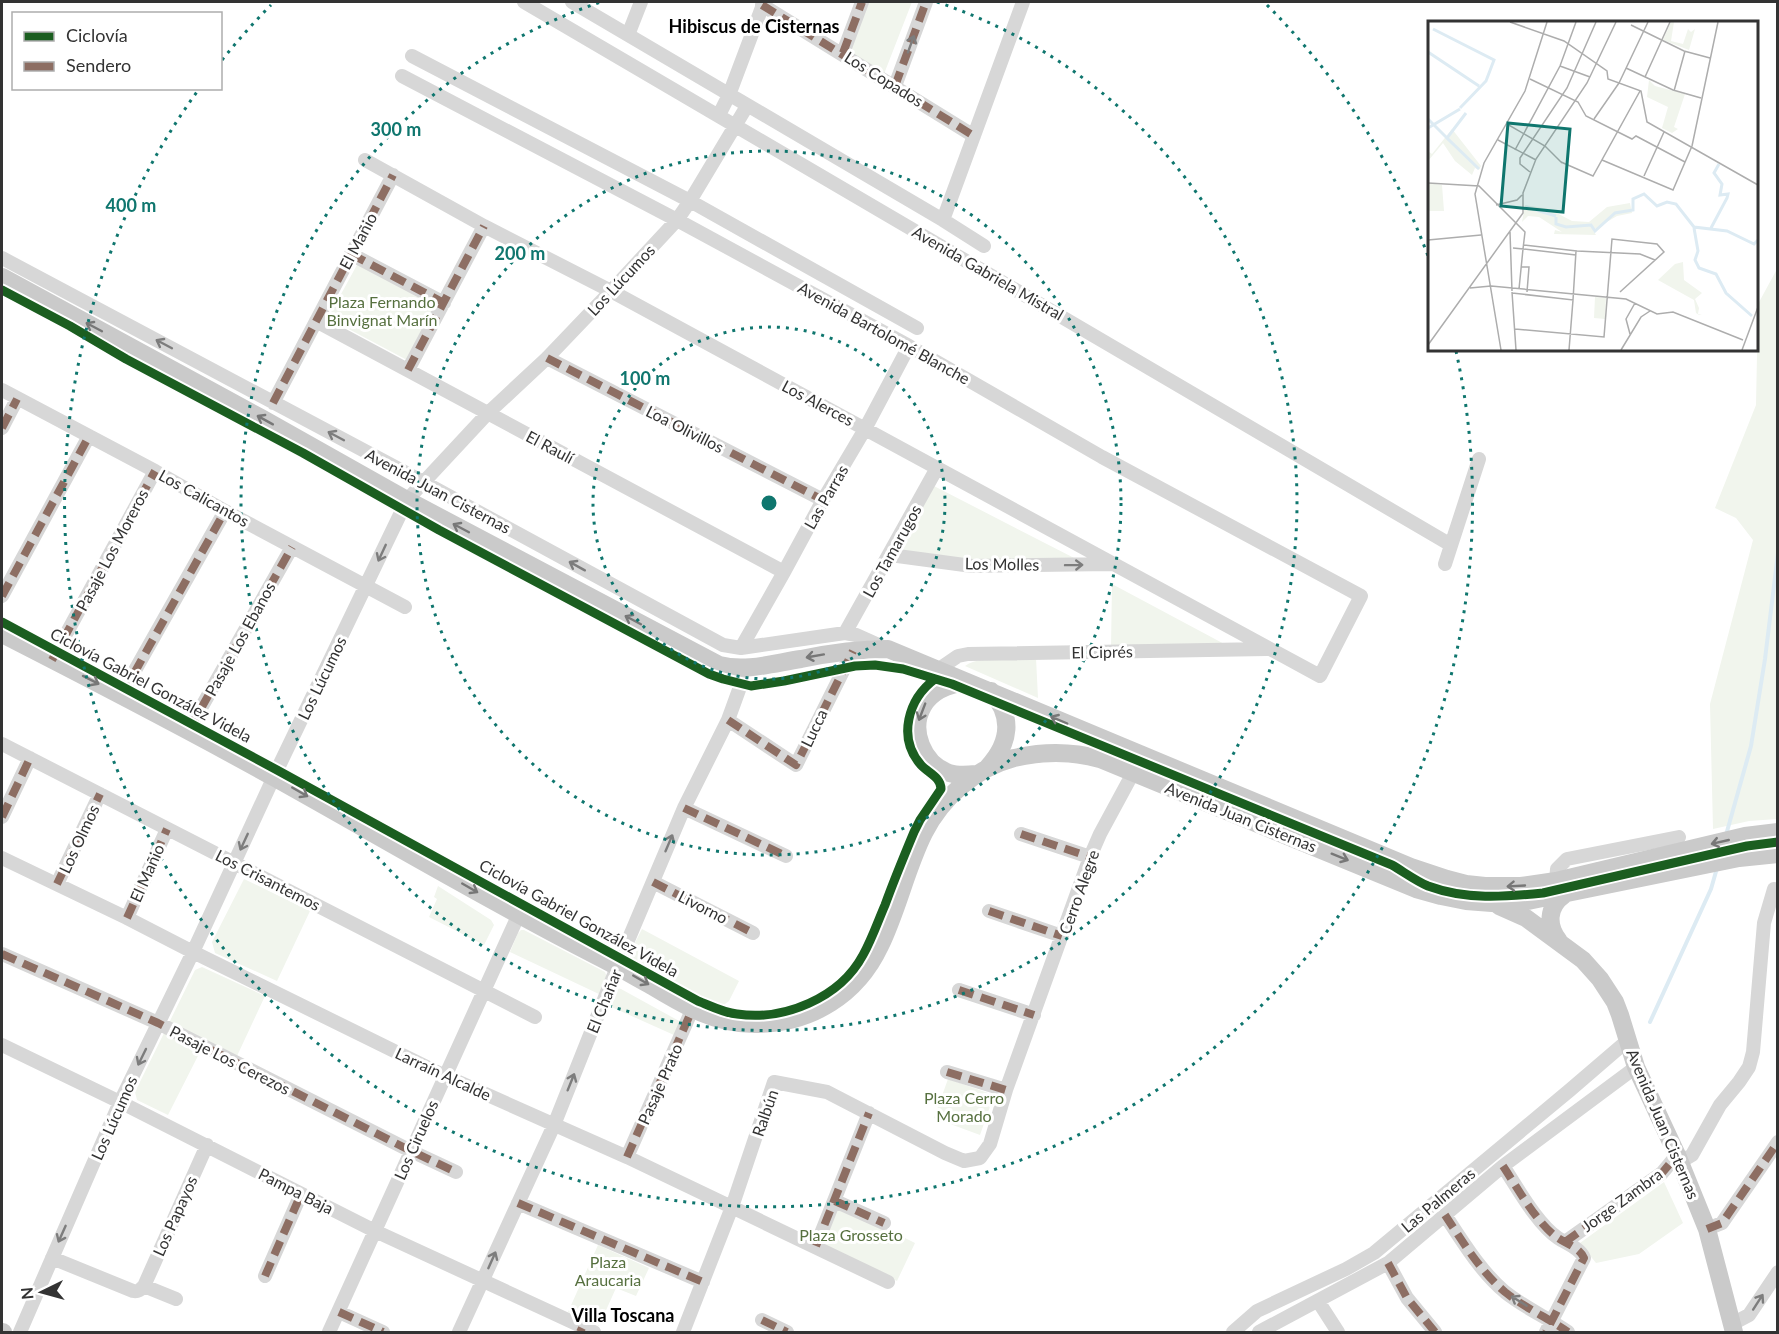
<svg xmlns="http://www.w3.org/2000/svg" width="1779" height="1334" font-family="Lato,sans-serif">
<style>
.green{fill:#f1f5ed}
.lines{fill:none;stroke-linecap:round;stroke-linejoin:round}
.stream{stroke:#ddebf3;stroke-width:4}
.minor{stroke:#d7d7d7;stroke-width:14}
.major{stroke:#cacaca;stroke-width:18}
.quiet{stroke:#8d6e63;stroke-width:8;stroke-dasharray:15 8;stroke-linecap:butt}
.cycleway-casing{stroke:#fff;stroke-width:13}
.cycleway{stroke:#1b5e20;stroke-width:9}
.oneway{stroke:#7d7d7d}
.oneway2{stroke:#777}
.ring{fill:none;stroke:#0f766e;stroke-width:3;stroke-dasharray:3 6}
.labels{text-anchor:middle;stroke-width:6;stroke-linejoin:round;paint-order:stroke}
.street-label{font-size:16px;fill:#333;stroke:#fff}
.park-label{font-size:16px;fill:#56703f;stroke:#fff}
.neighbourhood-label{font-size:18px;font-weight:bold;fill:#000;stroke:#fff}
.inset-river{fill:none;stroke:#ddebf3;stroke-width:3}
.inset-road{fill:none;stroke:#adadad;stroke-width:1.5}
.view{fill:#0f766e;fill-opacity:0.15;stroke:#0f766e;stroke-width:3}
.inset-edge{fill:none;stroke:#333;stroke-width:3}
.centre{fill:#0f766e;stroke:#fff;stroke-width:3}
.ring-label{font-size:18px;text-anchor:middle;font-weight:bold;fill:#0f766e;stroke:#fff;stroke-width:6;stroke-linejoin:round;paint-order:stroke}
</style>
<rect width="100%" height="100%" fill="#fff"/>
<!-- green -->
<path class="green" d="M869,2H912L884,74L849,53Z
M358,263L436,305L407,360L328,318Z
M1777,269V819L1749,821L1713,829L1710,704L1753,540L1736,518L1715,508L1756,405L1758,304Z
M932,485L1080,561L965,568L897,555Z
M1112,584L1228,646L1111,648Z
M1036,658L1038,698L965,666C980,655 1017,659 1036,658Z
M244,879L310,911L277,981L215,953L212,942Z
M438,886L491,920L494,925L484,945L429,917L437,899L434,897Z
M642,929L739,981L729,1001L721,1007L699,998L627,958Z
M521,930H524L605,972L608,980L601,995L510,952L518,933Z
M202,967L265,996L237,1056L205,1042L168,1115L137,1100L135,1092L195,970Z
M617,988L621,989L681,1022L674,1035L607,1005L613,990Z
M948,1079L994,1095L980,1135L934,1118Z
M1664,1182L1683,1223L1639,1254L1596,1263L1580,1243Z
M837,1204L915,1243L897,1281L820,1244Z
M598,1245L649,1268L636,1296L616,1288L599,1326L568,1312Z"/>
<g class="lines">
<!-- stream -->
<path class="stream" d="M1726,835L1751,746L1765,659L1778,553
M1650,1022L1711,889L1717,868"/>
<!-- minor -->
<path class="minor" d="M524,2L1451,545
M572,2L943,220L984,246
M762,5L974,136
M628,35L641,2
M843,53L862,2
M412,56L690,201L917,328
M895,86L926,2
M719,115L729,95L764,2
M365,160L484,226L611,291L1320,676L1361,596L1102,457L909,346L677,220L402,76
M943,220L1023,2
M351,254L444,303
M2,258L425,483L723,645L741,648L845,633L856,635L885,648
M316,321L784,572
M547,358L823,500
M408,370L484,226
M2,390L155,471L225,511L405,607
M273,403L393,175
M2,428L17,399
M890,555L972,566L1112,564
M1445,564L1479,459
M2,596L89,436
M845,633L937,468
M741,648L784,572L823,500L865,429L909,346
M52,660L155,471
M939,669L958,656L968,654L1267,649
M121,695L225,511
M728,720L796,765L853,651
M188,731L292,547
M2,744L535,1017
M684,808L786,856
M2,817L30,758
M1021,834L1090,857
M2,858L127,918L193,952L445,1076L627,1157L888,1282
M1556,881L1557,869L1567,859L1679,837
M653,882L753,933
M57,884L100,794
M989,911L1062,936
M127,918L167,829
M2,954L158,1023L411,1151L456,1172
M959,990L1034,1015
M2,1045L120,1102L375,1231L594,1332
M947,1072L1006,1090
M627,1157L692,1010
M1680,1162L1692,1155L1720,1105L1739,1082L1749,1067L1753,1052L1764,923L1774,889
M1503,1166C1517,1187 1537,1224 1558,1238C1567,1244 1580,1248 1584,1258L1546,1332
M835,1201L884,1223
M518,1203L703,1282
M1445,1215C1463,1242 1480,1271 1505,1292C1525,1308 1548,1318 1568,1332
M1707,1229L1722,1223L1778,1142
M1565,1242L1662,1173L1677,1155
M816,1246L869,1113
M52,1258L133,1291C138,1292 140,1290 144,1286L207,1145
M1388,1263L1407,1298L1435,1332
M265,1276L301,1194
M144,1286L176,1299
M1318,1301L1338,1332
M339,1312L383,1332
M762,1320L787,1332
M1732,1324L1749,1315L1778,1272
M20,1332L120,1102L193,952L277,770L407,500L488,413L547,358L611,291L677,220L690,201L747,106
M329,1332L518,916
M459,1332L554,1125L621,957L684,808L728,720L740,687L742,669
M683,1332L732,1207L774,1082L827,1092L945,1153L964,1161L980,1158L990,1144L1006,1090L1090,857L1100,834L1133,773
M1233,1332L1257,1311L1346,1269L1374,1253L1570,1090L1627,1041
M1259,1332L1388,1263L1503,1166L1636,1067"/>
<!-- major -->
<path class="major" d="M2,277L261,418L407,500L719,665C746,672 774,663 801,659C830,653 859,649 888,649L1411,867L1447,879L1466,884L1485,886H1521L1556,881L1745,836L1778,832
M2,634C94,681 185,728 275,778C381,837 485,899 593,954C613,964 632,975 652,986C685,1006 717,1025 757,1024C812,1023 857,995 880,946C898,909 906,869 924,833C942,797 976,768 1014,758C1044,751 1071,751 1100,759L1416,889L1441,896L1466,901L1492,903L1528,901L1739,858L1778,854
M967,682C950,684 932,690 923,706C909,730 923,764 949,773C958,776 967,775 977,774
M988,767C1010,743 1014,717 991,691
M1499,906L1526,918L1583,960L1600,979L1615,1002L1620,1015L1636,1067L1677,1155L1707,1229L1734,1332
M1559,941C1547,926 1547,907 1564,895
M2,1332H3"/>
<!-- quiet -->
<path class="quiet" d="M762,5L974,136
M843,53L862,2
M895,86L926,2
M351,254L444,303
M547,358L823,500
M408,370L484,226
M273,403L393,175
M2,428L17,399
M2,596L89,436
M52,660L155,471
M123,693L225,511
M728,720L796,765L853,651
M190,728L292,547
M684,808L786,856
M2,817L30,758
M1021,834L1090,857
M653,882L753,933
M57,884L100,794
M989,911L1062,936
M127,918L167,829
M2,954L158,1023L411,1151L456,1172
M959,990L1034,1015
M947,1072L1006,1090
M627,1157L692,1010
M1503,1166C1517,1187 1537,1224 1558,1238C1567,1244 1580,1248 1584,1258L1546,1332
M835,1201L884,1223
M518,1203L703,1282
M1445,1215C1463,1242 1480,1271 1505,1292C1525,1308 1548,1318 1568,1332
M1707,1229L1722,1223L1778,1142
M1565,1242L1662,1173L1677,1155
M816,1246L869,1113
M1388,1263L1407,1298L1435,1332
M265,1276L301,1194
M339,1312L383,1332
M762,1320L787,1332
M580,1332L582,1328"/>
<defs>
<path id="cycleway" d="M2,290L70,326L126,359L303,453L439,530L709,674L723,679L751,686L784,681L855,666L875,665L903,669L952,684L1392,865C1404,872 1416,881 1428,886C1466,900 1504,897 1543,893L1747,846L1778,842
M2,622L277,770L698,1001C711,1006 724,1013 737,1014C784,1021 840,998 863,955C872,939 878,921 885,905C894,880 904,856 914,832L920,820L941,789C941,777 928,773 921,765C897,738 908,699 935,679"/>
</defs>
<!-- cycleway casing -->
<use href="#cycleway" class="cycleway-casing"/>
<!-- cycleway -->
<use href="#cycleway" class="cycleway"/>
</g>
<!-- one-way arrows -->
<defs><path id="oneway-shaft" d="M-6 0H5M1.5-3L5.5 0L1.5 3" fill="none" stroke-width="1.6" stroke-linecap="round" stroke-linejoin="round" transform="scale(1.5)"/></defs>
<g class="oneway">
<use href="#oneway-shaft" transform="translate(911 44) rotate(-70)"/>
<use href="#oneway-shaft" transform="translate(164 344) rotate(-152)"/>
<use href="#oneway-shaft" transform="translate(336 436) rotate(-152)"/>
<use href="#oneway-shaft" transform="translate(382 553) rotate(115)"/>
<use href="#oneway-shaft" transform="translate(1074 565) rotate(-1)"/>
<use href="#oneway-shaft" transform="translate(577 566) rotate(-151)"/>
<use href="#oneway-shaft" transform="translate(244 842) rotate(115)"/>
<use href="#oneway-shaft" transform="translate(669 843) rotate(-67)"/>
<use href="#oneway-shaft" transform="translate(142 1057) rotate(116)"/>
<use href="#oneway-shaft" transform="translate(571 1082) rotate(-68)"/>
<use href="#oneway-shaft" transform="translate(62 1234) rotate(114)"/>
<use href="#oneway-shaft" transform="translate(492 1260) rotate(-66)"/>
<use href="#oneway-shaft" transform="translate(1519 1301) rotate(-148)"/>
<use href="#oneway-shaft" transform="translate(1758 1302) rotate(-57)"/>
</g>
<g class="oneway2">
<use href="#oneway-shaft" transform="translate(94 327) rotate(-152)"/>
<use href="#oneway-shaft" transform="translate(265 420) rotate(-151)"/>
<use href="#oneway-shaft" transform="translate(461 528) rotate(-152)"/>
<use href="#oneway-shaft" transform="translate(633 620) rotate(-152)"/>
<use href="#oneway-shaft" transform="translate(815 656) rotate(170)"/>
<use href="#oneway-shaft" transform="translate(91 680) rotate(27)"/>
<use href="#oneway-shaft" transform="translate(922 712) rotate(111)"/>
<use href="#oneway-shaft" transform="translate(1059 720) rotate(-157)"/>
<use href="#oneway-shaft" transform="translate(300 792) rotate(30)"/>
<use href="#oneway-shaft" transform="translate(1720 842) rotate(167)"/>
<use href="#oneway-shaft" transform="translate(1340 857) rotate(22)"/>
<use href="#oneway-shaft" transform="translate(1516 886) rotate(177)"/>
<use href="#oneway-shaft" transform="translate(470 888) rotate(30)"/>
<use href="#oneway-shaft" transform="translate(641 980) rotate(30)"/>
</g>
<!-- distance rings -->
<g class="ring">
<circle cx="769" cy="503" r="176"/>
<circle cx="769" cy="503" r="352"/>
<path d="M937 2A528 528 0 1 1 601 2"/>
<path d="M222 60A704 704 0 0 1 271 5M1267 5A704 704 0 0 1 1428 256M1456 351A704 704 0 1 1 199 89"/>
</g>
<g class="labels">
<!-- street labels -->
<g class="street-label">
<text transform="translate(884 79) rotate(32)" y="6">Los Copados</text>
<text transform="translate(358 241) rotate(-62)" y="6">El Mañio</text>
<text transform="translate(988 273) rotate(30)" y="6">Avenida Gabriela Mistral</text>
<text transform="translate(621 280) rotate(-47)" y="6">Los Lúcumos</text>
<text transform="translate(884 333) rotate(29)" y="6">Avenida Bartolomé Blanche</text>
<text transform="translate(818 403) rotate(28)" y="6">Los Alerces</text>
<text transform="translate(685 429) rotate(27)" y="6">Loa Olivillos</text>
<text transform="translate(550 447) rotate(28)" y="6">El Raulí</text>
<text transform="translate(438 491) rotate(28)" y="6">Avenida Juan Cisternas</text>
<text transform="translate(826 497) rotate(-60)" y="6">Las Parras</text>
<text transform="translate(204 498) rotate(29)" y="6">Los Calicantos</text>
<text transform="translate(112 550) rotate(-62)" y="6">Pasaje Los Moreros</text>
<text transform="translate(892 551) rotate(-61)" y="6">Los Tamarugos</text>
<text transform="translate(1002 564) rotate(1)" y="6">Los Molles</text>
<text transform="translate(240 639) rotate(-61)" y="6">Pasaje Los Ebanos</text>
<text transform="translate(1102 652) rotate(-1)" y="6">El Ciprés</text>
<text transform="translate(322 678) rotate(-64)" y="6">Los Lúcumos</text>
<text transform="translate(151 685) rotate(28)" y="6">Ciclovía Gabriel González Videla</text>
<text transform="translate(814 728) rotate(-64)" y="6">Lucca</text>
<text transform="translate(1241 817) rotate(22)" y="6">Avenida Juan Cisternas</text>
<text transform="translate(79 839) rotate(-65)" y="6">Los Olmos</text>
<text transform="translate(147 873) rotate(-66)" y="6">El Mañio</text>
<text transform="translate(268 880) rotate(27)" y="6">Los Crisantemos</text>
<text transform="translate(1079 892) rotate(-70)" y="6">Cerro Alegre</text>
<text transform="translate(703 907) rotate(27)" y="6">Livorno</text>
<text transform="translate(579 918) rotate(29)" y="6">Ciclovía Gabriel González Videla</text>
<text transform="translate(604 1001) rotate(-68)" y="6">El Chañar</text>
<text transform="translate(230 1060) rotate(27)" y="6">Pasaje Los Cerezos</text>
<text transform="translate(443 1074) rotate(25)" y="6">Larraín Alcalde</text>
<text transform="translate(660 1084) rotate(-66)" y="6">Pasaje Prato</text>
<text transform="translate(765 1113) rotate(-71)" y="6">Ralbún</text>
<text transform="translate(114 1118) rotate(-66)" y="6">Los Lúcumos</text>
<text transform="translate(1663 1124) rotate(67)" y="6">Avenida Juan Cisternas</text>
<text transform="translate(416 1140) rotate(-66)" y="6">Los Ciruelos</text>
<text transform="translate(296 1191) rotate(27)" y="6">Pampa Baja</text>
<text transform="translate(1438 1200) rotate(-40)" y="6">Las Palmeras</text>
<text transform="translate(1622 1200) rotate(-36)" y="6">Jorge Zambra</text>
<text transform="translate(175 1216) rotate(-66)" y="6">Los Papayos</text>
</g>
<!-- park labels -->
<g class="park-label">
<text x="382" y="308">Plaza Fernando<tspan x="382" dy="18">Binvignat Marín</tspan></text>
<text x="964" y="1104">Plaza Cerro<tspan x="964" dy="18">Morado</tspan></text>
<text x="851" y="1241">Plaza Grosseto</text>
<text x="608" y="1268">Plaza<tspan x="608" dy="18">Araucaria</tspan></text>
</g>
<!-- neighbourhood labels -->
<g class="neighbourhood-label">
<text x="754" y="33">Hibiscus de Cisternas</text>
<text x="623" y="1322">Villa Toscana</text>
</g>
</g>
<!-- overview -->
<g transform="translate(1428 21)">
<rect width="330" height="330" fill="#fff"/>
<path d="M243,1H246L243,20L255,23L260,8L263,11L267,8L261,29L235,19ZM221,59L227,65L257,73L246,106L250,108L244,112L234,107L240,86L219,76ZM24,108L53,145L51,149L47,147L44,154L27,140L15,122L0,140V130L4,133ZM0,162L14,164L16,190H0ZM202,182L204,192L189,195L165,209L168,214L126,213L127,209L134,211L111,196L100,195L94,201L97,184L121,188L144,200L161,201L179,186ZM255,241L256,259L274,272L267,278L271,287L270,293L274,294H271L268,292L266,279L230,259L247,243ZM167,276L178,277L177,298L166,297Z" fill="#f1f5ed"/>
<path class="inset-river" d="M5,8L66,39L58,60L32,87M0,31L51,65M38,92L19,117L51,148M0,98L19,117M0,107L32,88M98,186L128,195M128,196V203L138,206L163,204L167,210L187,192L205,189V178L216,173L229,185L239,181L248,183L266,206L299,210L326,223L330,219M266,207L270,230L267,239L271,247L288,253L298,272L324,295M283,207L299,177L300,173L292,174L294,163L286,152L291,143"/>
<path class="inset-road" d="M82,1L136,20L179,50L180,58L213,70L219,101L330,164M203,4L256,30L282,37M132,45L162,56M198,47L245,69L273,77M217,56L242,1M102,58L150,81L158,95L204,118L208,115L257,141M191,62L220,1M246,70L257,30M166,98L191,62M79,103L117,125L134,142M70,119L108,139M264,125L290,1M87,129L132,45L148,1M174,139L245,169L264,125M133,141L165,155L212,70M102,151L92,143V137L139,67L168,1M216,155L236,111M0,162L51,165L97,211L95,228L148,234M68,184L89,179L94,174M82,211L84,270M0,219L53,214M95,224L149,230M85,227L95,228L91,268M149,230L212,233L227,239M93,246H101L99,271M42,267L63,265L198,278L229,293L245,291L315,319M84,271L88,329M84,272L145,279L148,230M87,308L176,316L184,218L229,223L236,231L192,271M202,313L198,298L207,282M0,324L95,192V172L108,138L159,62L188,1M73,329L47,173L56,142L97,70L119,1M141,329L145,279M193,329L213,296L222,290M314,329L330,286"/>
<path class="view" d="M80,102L142,108L135,191L73,185Z"/>
<rect width="330" height="330" class="inset-edge"/>
</g>
<circle cx="769" cy="503" r="9" class="centre"/>
<g class="ring-label">
<text x="396" y="136">300 m</text>
<text x="131" y="212">400 m</text>
<text x="520" y="260">200 m</text>
<text x="645" y="385">100 m</text>
</g>
<!-- border -->
<rect width="1779" height="1334" fill="none" stroke="#333333" stroke-width="6"/>
<!-- legend -->
<rect x="12" y="12" width="210" height="78" fill="#ffffff" stroke="#adadad" stroke-width="1.5"/>
<rect x="24" y="32" width="30" height="9" fill="#1b5e20" stroke="#adadad" stroke-width="1.5"/>
<text x="66" y="42" font-size="18" fill="#333333">Ciclovía</text>
<rect x="24" y="62" width="30" height="9" fill="#8d6e63" stroke="#adadad" stroke-width="1.5"/>
<text x="66" y="72" font-size="18" fill="#333333">Sendero</text>
<!-- north arrow -->
<g transform="translate(42 1292) rotate(265)" stroke="#ffffff" stroke-width="4.5" paint-order="stroke">
<path d="M0-4.5L10 22L0 15L-10 22Z" fill="#333333"/>
<text y="-9" font-size="16" font-weight="bold" text-anchor="middle" fill="#333333">N</text>
</g>
</svg>
